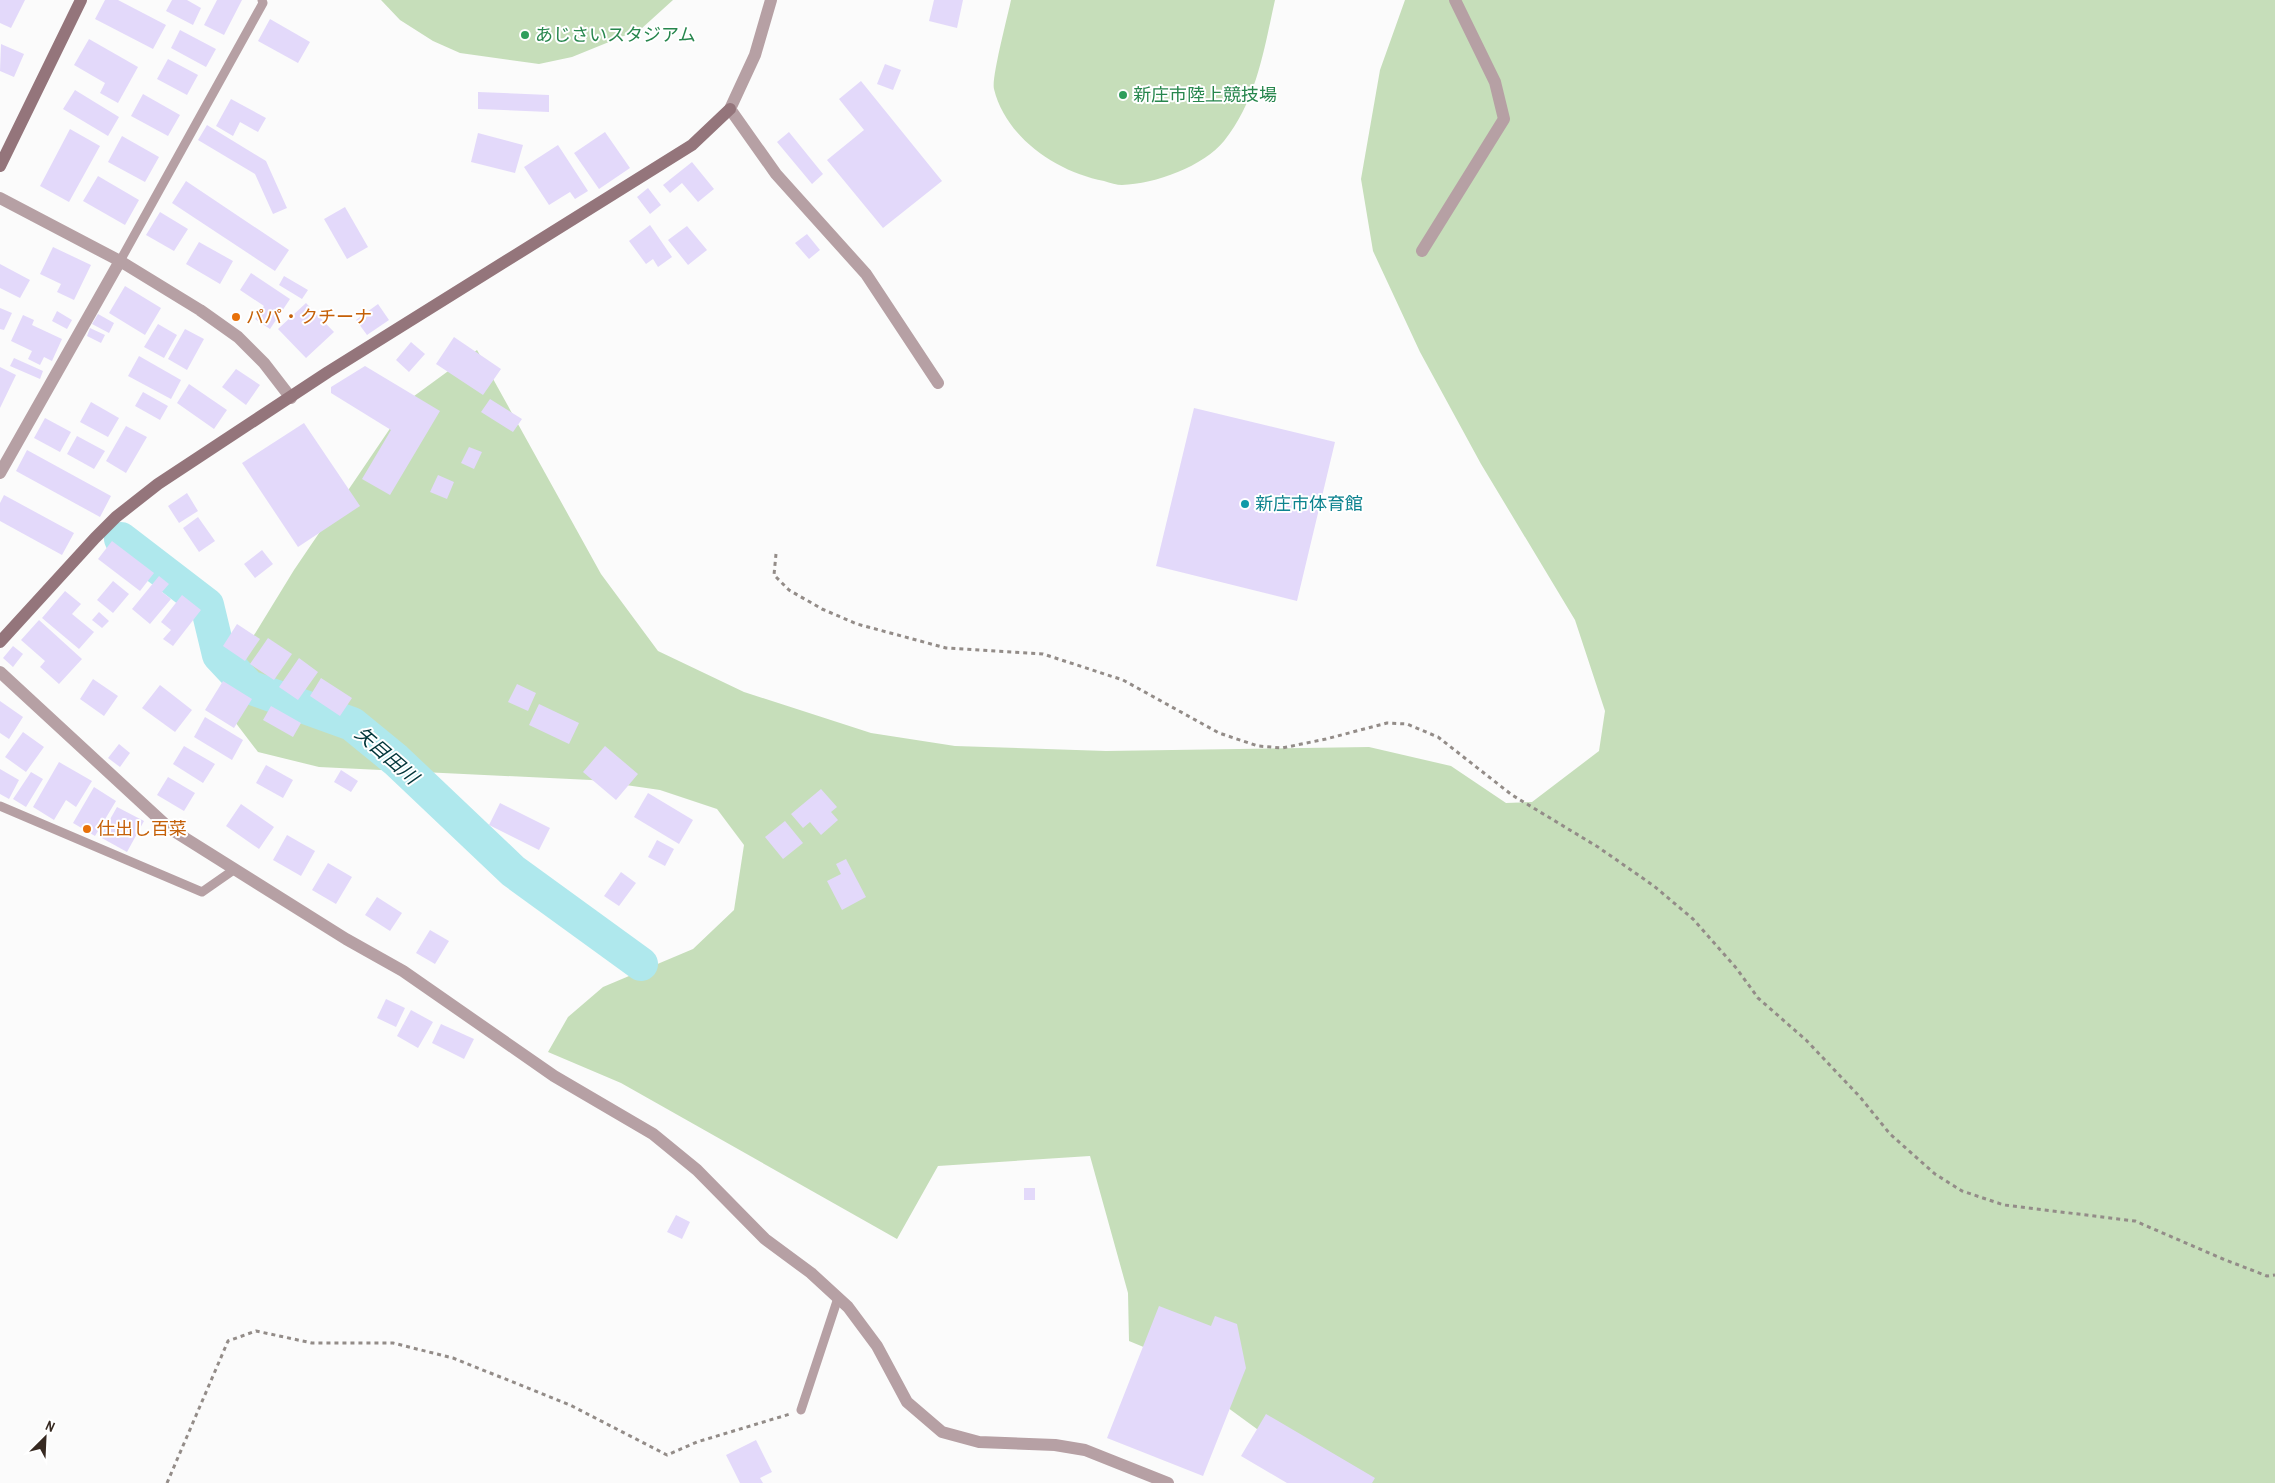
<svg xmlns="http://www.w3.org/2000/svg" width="2275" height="1483" font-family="'Archivo Narrow','Noto Sans JP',sans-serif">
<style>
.green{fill:#c6deba}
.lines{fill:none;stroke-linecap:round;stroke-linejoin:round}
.river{stroke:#afe8ed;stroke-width:34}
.building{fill:#e3d9fa}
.path{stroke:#938c88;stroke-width:3;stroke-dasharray:4 4;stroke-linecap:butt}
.lane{stroke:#b6a0a4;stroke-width:9}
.street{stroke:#b6a0a4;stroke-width:12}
.secondary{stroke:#94757b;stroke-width:12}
.leisure-dot{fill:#2e9e5b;stroke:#fff;stroke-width:2}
.food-dot{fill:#e8710a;stroke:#fff;stroke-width:2}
.culture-dot{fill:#0f9aa8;stroke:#fff;stroke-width:2}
.labels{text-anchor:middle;stroke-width:4;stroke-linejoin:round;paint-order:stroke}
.leisure-label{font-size:18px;fill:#27864d;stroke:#fff;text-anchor:start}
.food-label{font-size:18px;fill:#c56008;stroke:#fff;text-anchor:start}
.culture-label{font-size:18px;fill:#0d838f;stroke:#fff;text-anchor:start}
.water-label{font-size:19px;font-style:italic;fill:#003539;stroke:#fff}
</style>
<rect width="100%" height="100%" fill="#fbfbfb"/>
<!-- green -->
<path class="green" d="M381,0H673L641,29L572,57L539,64L460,53L433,41L400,20Z
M1011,0H1275C1264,49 1257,100 1224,141C1204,166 1155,184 1122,185C1117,185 1110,183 1104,181C1057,172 1006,138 994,89C991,79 1008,15 1011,0Z
M1405,0H2275V1483H1331L1146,1348L1129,1341L1128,1293L1090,1156L938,1166L897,1239L621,1083L548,1052L568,1017L603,987L693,949L734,910L744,845L717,809L660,790L591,780L319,767L258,752L216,697L294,570L410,399L477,350L601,574L658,651L744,692L871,733L955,746L1106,751L1369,747L1451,766L1506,803L1532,802L1599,751L1605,711L1575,620L1481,464L1420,352L1373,251L1361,179L1380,70Z"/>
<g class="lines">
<!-- river -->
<path class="river" d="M121,539L207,605L219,655L249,687L352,724L396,760L513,871L641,964"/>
</g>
<!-- building -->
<path class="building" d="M0,0H25L11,28L0,23Z
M105,0H118L166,25L153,49L95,19Z
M172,0H187L201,8L193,25L166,11Z
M217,0H242L224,35L204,25Z
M934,0H963L957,28L929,21Z
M270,19L310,42L298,63L258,41Z
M180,30L216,49L206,67L171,48Z
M89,39L138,67L118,103L100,93L105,83L74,65Z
M1,44L24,54L14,77L0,71Z
M168,59L198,75L187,95L157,79Z
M885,64L901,70L893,90L877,84Z
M861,81L942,181L883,228L827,160L864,130L839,99Z
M75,90L119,117L108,136L63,109Z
M478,92L549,95V112L478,109Z
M143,94L180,115L168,136L131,116Z
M231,99L266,118L258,132L240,122L233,136L216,126Z
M207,125L266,161L287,208L273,214L255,174L198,140Z
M70,129L100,146L69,202L40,186Z
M605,132L630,168L599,189L574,153Z
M789,132L823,174L812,184L777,142Z
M478,133L523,145L515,173L471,162Z
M122,136L159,157L145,182L108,162Z
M558,145L588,191L575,199L570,192L549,205L524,167Z
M692,162L714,189L698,202L682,183L670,193L663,185Z
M98,176L139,200L125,225L83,201Z
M186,181L289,250L275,271L172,203Z
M648,188L661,205L650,214L637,197Z
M345,207L368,247L347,259L324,219Z
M160,212L188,229L174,251L146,235Z
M650,225L672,257L658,267L653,259L646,264L629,241Z
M687,226L707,250L688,265L668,240Z
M807,234L820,250L809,259L795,243Z
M199,242L233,261L220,284L186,264Z
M53,247L91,265L74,300L57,292L61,284L40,274Z
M0,264L30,280L20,298L0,288Z
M251,273L290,299L270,329L255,319L264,306L240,290Z
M284,276L308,290L302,299L279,285Z
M125,286L161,308L145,335L109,313Z
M306,303L334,332L306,358L278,329Z
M378,304L389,320L367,335L356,320Z
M0,308L12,313L4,330L0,329Z
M57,311L72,320L67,329L52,321Z
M98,314L114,323L109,333L92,324Z
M23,315L34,320L32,325L62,339L52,361L44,357L40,365L28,359L32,351L11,341Z
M158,324L177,335L164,358L144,347Z
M90,328L105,335L101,343L87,336Z
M185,329L204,339L187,370L168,359Z
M454,337L501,369L483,395L436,364Z
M411,342L425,354L409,372L396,360Z
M139,356L181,380L171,399L128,376Z
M14,358L43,371L40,379L10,366Z
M365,366L440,411L390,495L362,479L391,430L331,393V387Z
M0,367L16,375L0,408Z
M236,369L260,385L246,405L222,387Z
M189,384L227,410L214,429L177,403Z
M143,392L168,406L160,420L135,406Z
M490,399L522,419L513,432L481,412Z
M91,402L119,418L108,437L80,422Z
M1194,408L1335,442L1297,601L1156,566Z
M45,418L71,432L60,452L34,438Z
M304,423L360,506L298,547L242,463Z
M126,426L147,437L126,473L106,461Z
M77,436L105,451L94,469L67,454Z
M469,447L482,452L474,469L461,463Z
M27,450L111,496L100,517L16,471Z
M438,475L454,482L447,499L430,492Z
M187,493L198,511L179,523L168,506Z
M4,495L74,533L62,555L0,521V503Z
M198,517L215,541L199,552L183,528Z
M112,541L154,573L140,591L98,559Z
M262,550L273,564L255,578L244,564Z
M159,576L169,584L162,592L171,599L150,624L132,609Z
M113,581L129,594L113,613L97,600Z
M65,591L81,604L72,614L94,632L79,649L42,618Z
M182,595L201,610L173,646L163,639L171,630L161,622Z
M99,612L109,621L102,628L92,620Z
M39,620L82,659L59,684L40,667L45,661L21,640Z
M237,624L260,639L245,661L223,646Z
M268,638L292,654L274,680L250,664Z
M13,646L23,654L13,667L3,658Z
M299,658L318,672L298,700L279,687Z
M321,678L352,698L340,716L310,696Z
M93,679L118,696L104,716L80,699Z
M223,681L252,699L234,728L205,710Z
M517,684L536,693L528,711L508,702Z
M160,685L192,710L175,732L142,708Z
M0,701L23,717L9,739L0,733Z
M539,704L579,723L569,744L529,725Z
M271,706L301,723L293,737L263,720Z
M205,717L243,740L232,760L194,737Z
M23,732L44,747L26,772L5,757Z
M119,744L130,753L120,767L108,758Z
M184,746L215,764L203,783L173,764Z
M605,746L638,774L616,800L583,772Z
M59,762L92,781L76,807L66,800L54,820L33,807Z
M266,765L293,780L283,798L256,783Z
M0,769L19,780L9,799L0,794Z
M341,770L358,781L351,792L334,782Z
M31,772L43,779L26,807L13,799Z
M168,777L195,793L184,811L157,795Z
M94,787L116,801L95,836L73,823Z
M821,789L837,807L831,812L838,820L821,835L810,822L803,828L791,814Z
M648,793L693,820L679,844L634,817Z
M500,803L550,828L539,850L489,825Z
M241,804L274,827L259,849L226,826Z
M117,807L144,821L127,852L100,837Z
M785,821L803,843L783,859L765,837Z
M287,835L315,851L301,876L273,860Z
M657,840L674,849L665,866L648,857Z
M846,859L866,897L842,910L827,881L841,874L836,864Z
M328,863L352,877L336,904L312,890Z
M621,872L636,883L619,906L604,896Z
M377,897L402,913L390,931L365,915Z
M430,930L449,941L435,964L416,953Z
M386,999L405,1008L396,1027L377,1018Z
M411,1010L433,1022L418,1048L397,1036Z
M441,1024L474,1039L464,1059L432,1043Z
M1024,1188H1035V1200H1024Z
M676,1215L690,1222L682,1239L667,1232Z
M1159,1306L1211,1326L1215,1316L1237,1324L1246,1368L1203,1476L1107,1438Z
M1266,1414L1375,1478L1372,1483H1287L1241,1456Z
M756,1440L772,1472L760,1478L763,1483H740L726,1455Z"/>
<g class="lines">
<!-- path -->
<path class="path" d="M776,554L774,575L789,590L822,609L857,624L946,648L1043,654L1123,680L1219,733L1258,746L1282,748L1326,739L1387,723L1407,724L1438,737L1512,795L1598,847L1654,886L1693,919L1737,969L1758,998L1806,1040L1860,1097L1890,1134L1935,1174L1962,1191L2004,1205L2135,1221L2223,1259L2267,1276L2275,1275
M167,1483L228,1341L256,1331L312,1343H393L453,1358L570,1405L667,1455L697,1442L790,1414"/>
<!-- lane -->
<path class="lane" d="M120,261L263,3L262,0
M0,806L202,892L235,869
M801,1410L838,1298"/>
<!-- street -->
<path class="street" d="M771,0L755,55L730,109L776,174L866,274L938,383
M0,198L120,261L200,310L238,337L264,363L291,398
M1422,251L1504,119L1495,82L1455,0
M0,473L120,261
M0,672L169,828L346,939L403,971L554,1076L653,1134L697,1170L765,1239L811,1273L848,1307L877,1346L907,1402L942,1432L979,1442L1055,1445L1085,1450L1168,1483"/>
<!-- secondary -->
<path class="secondary" d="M0,166L81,0
M0,642L95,538L116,517L158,484L328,372L692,145L730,109"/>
</g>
<!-- markers -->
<g class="leisure-dot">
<circle cx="525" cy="35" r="5"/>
<circle cx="1123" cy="95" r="5"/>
</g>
<g class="food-dot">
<circle cx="236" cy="317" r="5"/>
<circle cx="87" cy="829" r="5"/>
</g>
<circle class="culture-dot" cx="1245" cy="504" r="5"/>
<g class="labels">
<!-- leisure labels -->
<g class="leisure-label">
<text x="535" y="41">あじさいスタジアム</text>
<text x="1133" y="101">新庄市陸上競技場</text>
</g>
<!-- food labels -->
<g class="food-label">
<text x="246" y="323">パパ・クチーナ</text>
<text x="97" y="835">仕出し百菜</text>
</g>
<!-- culture labels -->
<g class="culture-label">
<text x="1255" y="510">新庄市体育館</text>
</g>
<!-- water labels -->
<g class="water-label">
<text transform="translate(387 755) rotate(41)" y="7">矢目田川</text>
</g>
</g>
<!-- north arrow -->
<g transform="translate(45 1438) rotate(24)" stroke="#ffffff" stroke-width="4" paint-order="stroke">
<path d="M0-4L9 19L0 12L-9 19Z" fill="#362921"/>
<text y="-8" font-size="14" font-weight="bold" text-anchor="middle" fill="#362921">N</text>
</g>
</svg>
